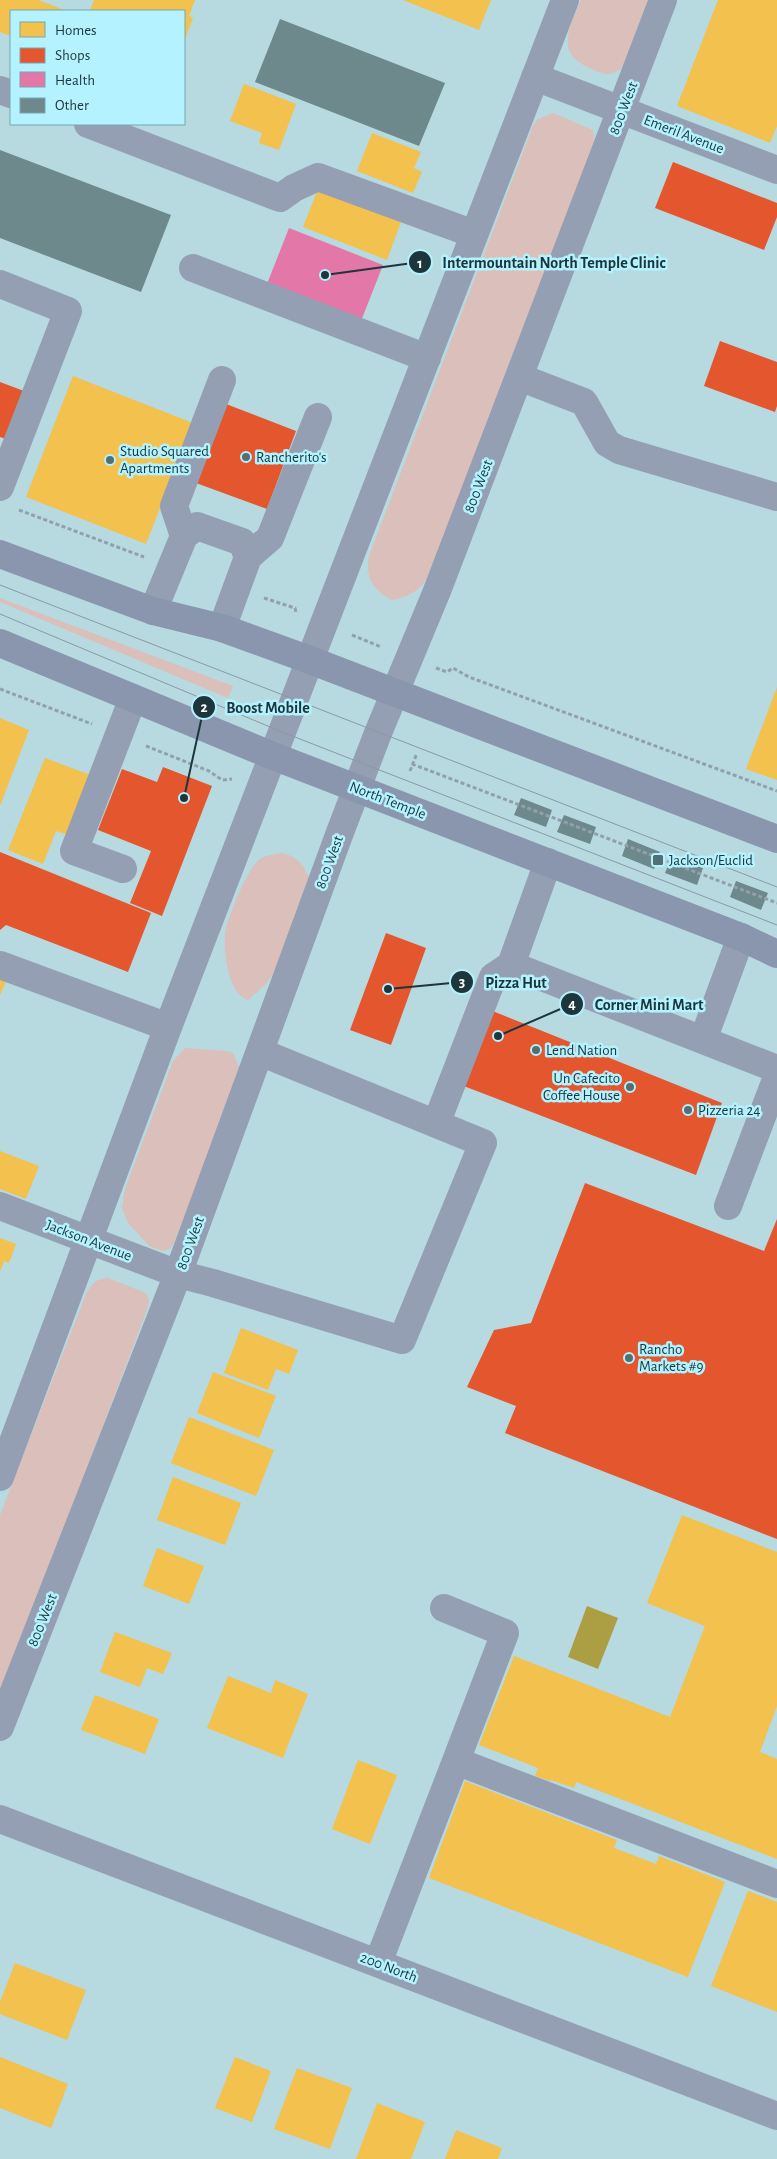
<svg xmlns="http://www.w3.org/2000/svg" width="777" height="2159" font-family="'Alegreya Sans',sans-serif">
<style>
.green{fill:#dbbfba}
.water{fill:#ac9f43}
.homes{fill:#f2c14e}
.shops{fill:#e4572e}
.health{fill:#e377a8}
.building{fill:#6d898b}
.lines{fill:none;stroke-linecap:round;stroke-linejoin:round}
.path{stroke:#92a0ae;stroke-width:3;stroke-dasharray:4 2.5;stroke-linecap:butt}
.minor{stroke:#949fb3;stroke-width:28}
.major{stroke:#8996ae;stroke-width:28}
.tram{stroke:#889aa5;stroke-width:1}
.poi-dot{fill:#526f75;stroke:#b3f2fe;stroke-width:2}
.labels{text-anchor:middle;stroke-width:5;stroke-linejoin:round;paint-order:stroke}
.street-label{font-size:15px;fill:#1c363b;stroke:#b3f2fe}
.poi-label{font-size:15px;fill:#1c363b;stroke:#b3f2fe;text-anchor:start}
.leader{fill:none;stroke:#1c363b;stroke-width:2}
.callout-dot{fill:#1c363b;stroke:#b3f2fe;stroke-width:2}
.mark-label{font-size:15px;text-anchor:middle;font-weight:bold;fill:#fff}
.callout-label{font-size:16px;text-anchor:middle;font-weight:bold;fill:#1c363b;stroke:#b3f2fe;stroke-width:5;stroke-linejoin:round;paint-order:stroke}
</style>
<rect width="100%" height="100%" fill="#b7d9e0"/>
<!-- green -->
<path class="green" d="M581,0H650C644,15 632,57 622,68C619,71 610,75 605,74C594,71 574,62 570,52C563,36 575,14 581,0Z
M553,113L593,130L595,147L428,576C420,591 409,597 392,600C372,590 365,577 369,556L533,126L538,119Z
M0,598L233,686L228,698L0,602Z
M282,853C298,857 301,862 309,877L284,956L267,983L248,1000C227,994 222,946 226,928C230,913 248,867 260,859C267,855 274,854 282,853Z
M185,1048L227,1051L233,1053L240,1070L239,1076L174,1243L170,1249L163,1251L149,1246L128,1223L122,1208L125,1189L173,1061Z
M108,1278L146,1293L149,1300L148,1307L0,1699V1515L86,1294C92,1283 96,1279 108,1278Z"/>
<!-- water -->
<path class="water" d="M587,1606L618,1618L598,1669L568,1657Z"/>
<!-- homes -->
<path class="homes" d="M0,0H38L67,11H11V36L0,32Z
M94,0H195L189,16L193,18L184,42V11H93L90,10Z
M403,0H491L479,30Z
M718,0H777V126L770,143L677,106Z
M244,84L296,104L279,150L259,143L262,133L230,121Z
M372,133L421,152L414,168L422,172L413,193L357,171Z
M318,189L401,222L387,260L303,227Z
M73,376L193,423L146,544L26,497Z
M777,687V780L746,769Z
M0,718L29,730L0,806Z
M45,758L93,776L71,836L56,831L43,864L8,850Z
M0,978L6,981L0,995Z
M0,1151L39,1166L26,1199L0,1189Z
M0,1238L16,1244L9,1263L4,1261L0,1272Z
M241,1328L298,1350L289,1374L276,1369L268,1390L224,1373Z
M213,1372L276,1396L259,1438L197,1413Z
M189,1417L274,1450L256,1496L171,1463Z
M173,1477L241,1503L225,1545L157,1520Z
M682,1515L777,1552V1706L760,1752L777,1759V1859L576,1782L574,1788L551,1780L550,1781L535,1776L538,1768L479,1745L514,1656L670,1717L705,1626L647,1603Z
M157,1548L204,1566L189,1604L143,1586Z
M115,1632L172,1653L163,1674L147,1668L140,1687L100,1672Z
M228,1676L271,1693L275,1680L308,1694L283,1758L207,1728Z
M95,1695L159,1719L145,1754L81,1730Z
M358,1760L397,1775L370,1844L332,1829Z
M465,1781L617,1840L614,1848L656,1864L659,1856L725,1882L688,1977L429,1878Z
M748,1891L777,1902V2012L711,1986Z
M15,1963L86,1990L67,2040L0,2014V2002Z
M0,2057L68,2084L51,2128L0,2108Z
M235,2057L271,2071L252,2122L215,2108Z
M297,2068L352,2088L330,2149L274,2129Z
M377,2103L425,2122L411,2159H356Z
M456,2130L502,2148L498,2159H445Z"/>
<!-- shops -->
<path class="shops" d="M673,162L777,203V217L764,250L655,208Z
M720,341L777,362V406L775,412L704,386Z
M0,382L24,391L6,439L0,437Z
M226,404L296,431L267,509L196,483Z
M163,767L212,786L162,916L130,903L151,851L98,830L122,769L157,782Z
M0,852L151,913L128,972L6,925L0,930Z
M386,933L426,948L391,1045L350,1030Z
M490,1010L722,1103L696,1175L461,1085Z
M585,1183L764,1251L777,1219V1539L505,1433L516,1406L467,1387L494,1330L531,1323Z"/>
<!-- health -->
<path class="health" d="M289,228L383,265L361,321L267,284Z"/>
<!-- building -->
<path class="building" d="M280,19L445,83L419,146L255,82Z
M0,150L171,215L141,292L0,238Z
M521,798L552,810L546,827L514,815Z
M564,815L596,827L590,844L557,832Z
M628,839L660,852L654,869L622,856Z
M672,856L703,868L697,885L665,873Z
M736,881L768,893L761,910L730,897Z"/>
<g class="lines">
<!-- path -->
<path class="path" d="M19,510L144,557
M264,598L295,608L296,612
M352,635L381,647
M436,668L447,672L453,668L469,677L777,791
M0,689L92,724
M146,746L209,771L222,780L232,779
M412,764L777,903
M410,771L417,753"/>
<!-- minor -->
<path class="minor" d="M535,77L777,170
M0,90L11,94
M88,124L280,198L294,188L318,177L474,234
M193,268L427,358
M0,284L68,311L0,487
M519,377L584,402L607,443L619,450L777,497
M184,536L174,506L222,380
M248,557L270,538L318,417
M153,611L184,536L197,526L242,542L248,557L222,628
M123,869L74,851L133,698
M0,965L168,1027
M511,965L777,1069
M703,1040L741,937
M436,1124L493,977L511,965L548,862
M0,1206L178,1274L213,1283L402,1340L483,1143L260,1052
M728,1206L777,1077
M0,1477L168,1027L565,0
M444,1608L505,1633L456,1761
M0,1727L178,1274L339,835L378,733L437,591L663,0
M0,1819L777,2116
M378,1963L456,1761L777,1884"/>
<!-- major -->
<path class="major" d="M0,554L153,611L222,628L310,660L777,839
M0,643L273,756L741,937L777,954"/>
<!-- tram -->
<path class="tram" d="M0,585L777,887
M0,614L282,732L777,925"/>
</g>
<!-- markers -->
<g class="poi-dot">
<circle cx="246" cy="457" r="5"/>
<circle cx="110" cy="460" r="5"/>
<rect x="652" y="854" width="12" height="12" rx="2.5"/>
<circle cx="536" cy="1050" r="5"/>
<circle cx="630" cy="1087" r="5"/>
<circle cx="688" cy="1110" r="5"/>
<circle cx="629" cy="1358" r="5"/>
</g>
<g class="labels">
<!-- street labels -->
<g class="street-label">
<text transform="translate(623 108) rotate(-69)" y="5">800 West</text>
<text transform="translate(684 134) rotate(21)" y="5">Emeril Avenue</text>
<text transform="translate(478 486) rotate(-69)" y="5">800 West</text>
<text transform="translate(388 800) rotate(21)" y="5">North Temple</text>
<text transform="translate(329 862) rotate(-70)" y="5">800 West</text>
<text transform="translate(89 1240) rotate(21)" y="5">Jackson Avenue</text>
<text transform="translate(190 1243) rotate(-70)" y="5">800 West</text>
<text transform="translate(42 1620) rotate(-68)" y="5">800 West</text>
<text transform="translate(389 1967) rotate(21)" y="5">200 North</text>
</g>
<!-- poi labels -->
<g class="poi-label">
<text x="120" y="456">Studio Squared<tspan x="120" dy="17">Apartments</tspan></text>
<text x="256" y="462">Rancherito's</text>
<text x="669" y="865">Jackson/Euclid</text>
<text x="546" y="1055">Lend Nation</text>
<text x="620" y="1083" text-anchor="end">Un Cafecito<tspan x="620" dy="17">Coffee House</tspan></text>
<text x="698" y="1115">Pizzeria 24</text>
<text x="639" y="1354">Rancho<tspan x="639" dy="17">Markets #9</tspan></text>
</g>
</g>
<!-- callouts -->
<path class="leader" d="M325 275L420 262M184 798L204 707M388 989L462 982M498 1036L572 1004"/>
<g class="callout-dot">
<circle cx="325" cy="275" r="5"/>
<circle cx="184" cy="798" r="5"/>
<circle cx="388" cy="989" r="5"/>
<circle cx="498" cy="1036" r="5"/>
<circle cx="420" cy="262" r="12"/>
<circle cx="204" cy="707" r="12"/>
<circle cx="462" cy="982" r="12"/>
<circle cx="572" cy="1004" r="12"/>
</g>
<g class="mark-label">
<text x="420" y="268">1</text>
<text x="204" y="712">2</text>
<text x="462" y="987">3</text>
<text x="572" y="1009">4</text>
</g>
<g class="callout-label">
<text x="554" y="268">Intermountain North Temple Clinic</text>
<text x="268" y="713">Boost Mobile</text>
<text x="516" y="988">Pizza Hut</text>
<text x="649" y="1010">Corner Mini Mart</text>
</g>
<!-- legend -->
<rect x="10" y="10" width="175" height="115" fill="#b3f2fe" stroke="#77a7b0"/>
<rect x="20" y="22" width="25" height="15" fill="#f2c14e" stroke="#77a7b0"/>
<text x="55" y="35" font-size="15" fill="#1c363b">Homes</text>
<rect x="20" y="48" width="25" height="15" fill="#e4572e" stroke="#77a7b0"/>
<text x="55" y="60" font-size="15" fill="#1c363b">Shops</text>
<rect x="20" y="72" width="25" height="15" fill="#e377a8" stroke="#77a7b0"/>
<text x="55" y="85" font-size="15" fill="#1c363b">Health</text>
<rect x="20" y="98" width="25" height="15" fill="#6d898b" stroke="#77a7b0"/>
<text x="55" y="110" font-size="15" fill="#1c363b">Other</text>
</svg>
